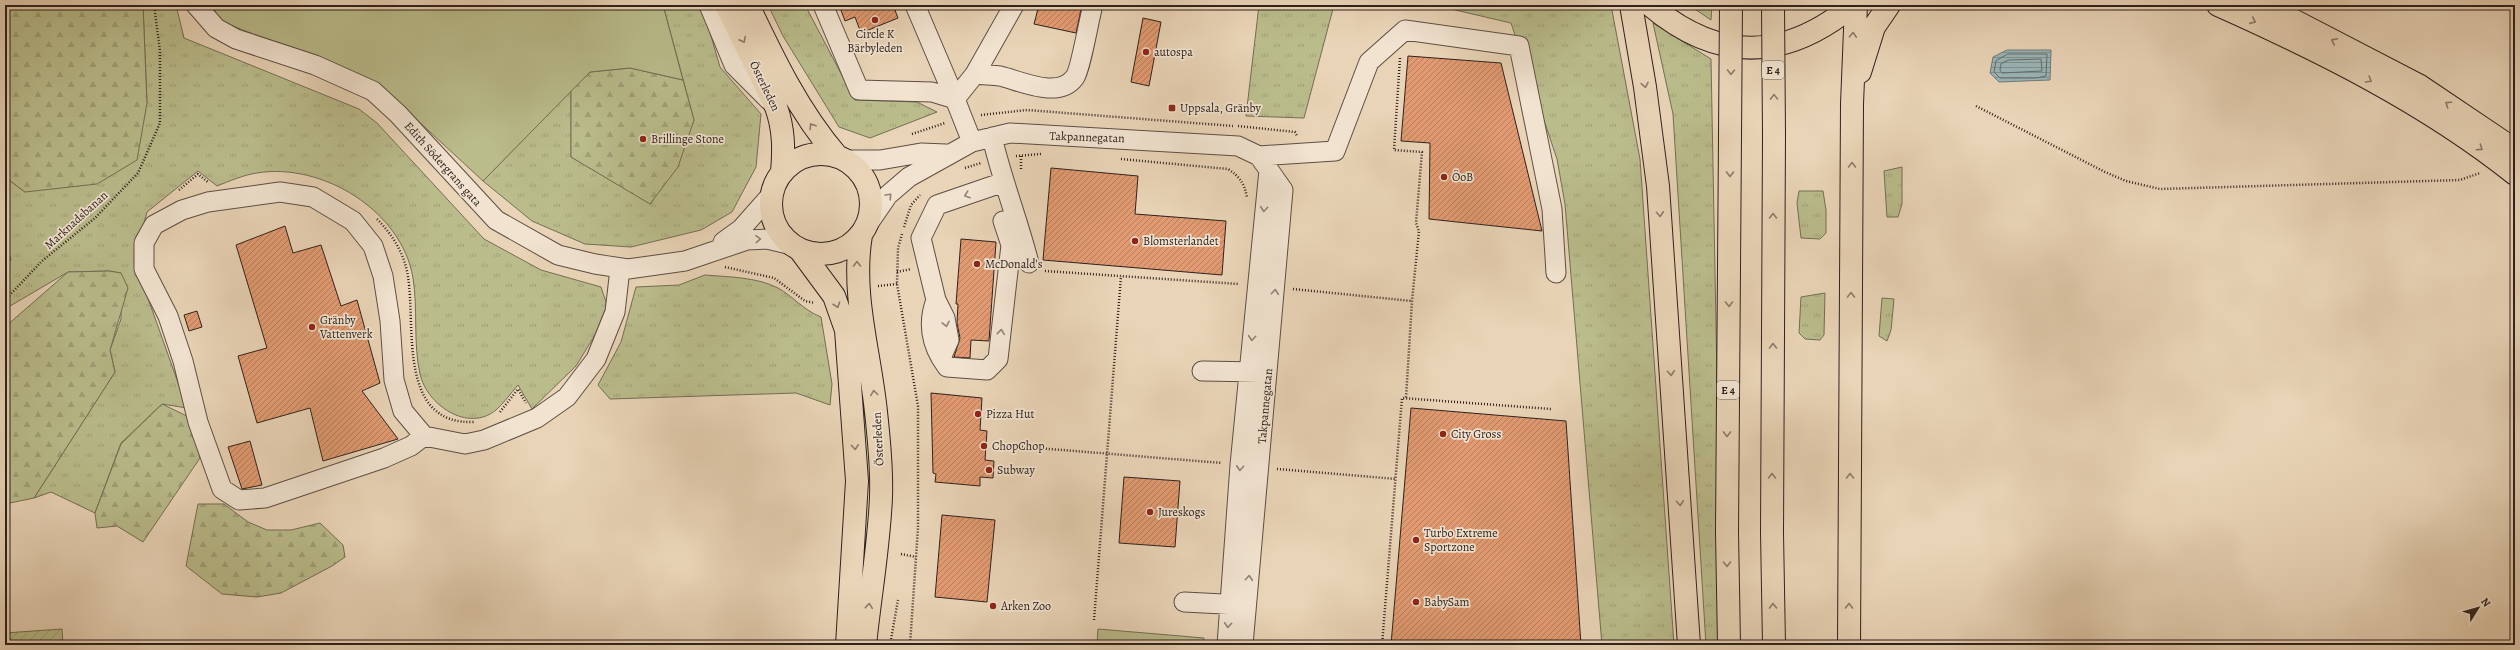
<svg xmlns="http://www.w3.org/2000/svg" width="2520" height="650" font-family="Alegreya,serif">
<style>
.grass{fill:url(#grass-tufts);stroke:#746e54}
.forest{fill:url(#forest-firs);stroke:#746e54}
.park{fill:#babc8c;stroke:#746e54}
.garden{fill:url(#garden-furrows);stroke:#746e54}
.water{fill:url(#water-rules);stroke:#6f7a7a}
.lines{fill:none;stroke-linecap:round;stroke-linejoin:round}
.shore{stroke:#646c6a;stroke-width:1}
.building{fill:url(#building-hatch);stroke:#2e211d}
.minor-casing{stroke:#5d4e44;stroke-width:21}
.major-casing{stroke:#2e211d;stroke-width:24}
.highway-casing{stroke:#2e211d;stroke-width:24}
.path{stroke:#2e211d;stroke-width:2.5;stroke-dasharray:1 2;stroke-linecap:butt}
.minor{stroke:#f1e3d0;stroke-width:19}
.major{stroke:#e9d4b7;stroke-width:22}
.highway{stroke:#e9d4b7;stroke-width:22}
.highway-bridge-casing{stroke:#2e211d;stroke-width:24;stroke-linecap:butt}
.highway-bridge{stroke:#e9d4b7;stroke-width:22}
.oneway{stroke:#8c7a6a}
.oneway2{stroke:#908276}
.poi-dot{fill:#8f2418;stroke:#f1e3d0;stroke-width:1.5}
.labels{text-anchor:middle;stroke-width:3.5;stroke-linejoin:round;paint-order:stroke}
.shield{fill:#f1e3d0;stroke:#685b53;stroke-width:1}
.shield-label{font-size:11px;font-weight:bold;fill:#2e211d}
.poi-label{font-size:12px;fill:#2e211d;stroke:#f1e3d0;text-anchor:start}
.street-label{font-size:12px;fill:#2e211d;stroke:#f1e3d0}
</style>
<defs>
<pattern id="grass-tufts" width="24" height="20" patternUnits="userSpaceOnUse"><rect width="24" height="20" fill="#babc8c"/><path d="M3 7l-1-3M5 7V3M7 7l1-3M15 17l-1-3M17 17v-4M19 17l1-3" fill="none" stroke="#a0a178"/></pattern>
<pattern id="forest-firs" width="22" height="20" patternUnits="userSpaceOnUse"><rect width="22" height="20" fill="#babc8c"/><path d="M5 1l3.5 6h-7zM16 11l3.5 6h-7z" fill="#a0a178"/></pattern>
<pattern id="garden-furrows" width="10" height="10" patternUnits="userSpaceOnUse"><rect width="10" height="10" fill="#babc8c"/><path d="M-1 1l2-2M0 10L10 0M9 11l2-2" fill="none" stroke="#a0a178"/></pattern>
<pattern id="water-rules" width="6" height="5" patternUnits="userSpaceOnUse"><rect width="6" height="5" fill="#9bb6b8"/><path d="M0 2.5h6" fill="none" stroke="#7f9495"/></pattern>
<pattern id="building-hatch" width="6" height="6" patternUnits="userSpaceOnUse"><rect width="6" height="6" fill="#e19a71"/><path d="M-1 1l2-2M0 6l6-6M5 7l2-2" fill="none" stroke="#b77d5c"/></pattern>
</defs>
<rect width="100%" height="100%" fill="#e9d4b7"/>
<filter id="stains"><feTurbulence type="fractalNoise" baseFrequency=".005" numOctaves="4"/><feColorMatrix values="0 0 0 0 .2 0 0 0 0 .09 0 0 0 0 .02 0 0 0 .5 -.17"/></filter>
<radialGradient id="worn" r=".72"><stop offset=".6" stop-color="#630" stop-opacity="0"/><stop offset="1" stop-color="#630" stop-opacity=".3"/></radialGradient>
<!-- grass -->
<path class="grass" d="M143,5H176L184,38L359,109L377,123L484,239L541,270L601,287L607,305L595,335L576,366L532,409L518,385C511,393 504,403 496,410C468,433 427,405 420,374C413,343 418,309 413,278C402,211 322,162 257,173C243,175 230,181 217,186L198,171L147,212L134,259L187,408L162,404L121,443L95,513L51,492L34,498L115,372L110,350L121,319V273L109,271L68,272L5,309V266L11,260L5,242V177L25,192L147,103Z
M663,5H702L720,67L761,114L756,167L732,212L701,230L631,247L585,244L532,221L483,181L571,90V157L651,204L694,120Z
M768,5H805L855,100L917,102L937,112L870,138L839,127L783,36Z
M1259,5H1334L1304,118L1246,116Z
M1434,5H1611L1640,159L1674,645H1602L1565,204L1557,159L1511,23Z
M1689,5H1712L1711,20Z
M1653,23L1711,59L1722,645H1706L1673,114Z
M1902,167V204L1898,217H1887L1884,171Z
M1799,191H1823L1826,210V233L1820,239L1801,238L1797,203Z
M705,275C728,277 757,277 778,288C794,297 803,310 821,317L832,384L830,405L796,393L610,399L598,385L621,342L636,287L679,285Z
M1825,293L1824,335L1820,340L1805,339L1799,333L1801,297Z
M1882,298L1894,299L1891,330L1887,341L1879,336Z"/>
<!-- forest -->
<path class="forest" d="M5,5H143L147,103L137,160L97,184L25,192L5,177Z
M630,68L683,80L694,120L678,167L650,204L571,157V90L590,72Z
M109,271L121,273L128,288L110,350L115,372L34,498L5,504V327L68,272Z
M162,404L189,417L200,458L143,542L117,526L97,528L95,513L121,444Z
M198,504H224L248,522L267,530H291L320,523L343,545L345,557L332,566L281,593L257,597L222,594L186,566Z"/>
<!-- park -->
<path class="park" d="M212,5H663L683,80L630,68L590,72L483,181L376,82L220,21Z
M5,242L11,260L5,266Z
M1098,629L1204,638L1203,645H1097Z"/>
<!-- garden -->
<path class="garden" d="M62,629L63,645H5V633Z"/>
<!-- water -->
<path class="water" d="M2007,50H2051L2050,80L1999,82L1990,73L1993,57Z"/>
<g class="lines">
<!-- shore -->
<path class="shore" d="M2008,54H2047L2046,76L2036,78H2000L1994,72L1996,61Z
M2009,60L2041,59L2042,71L2002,73L2000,70L2001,64Z"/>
</g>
<!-- building -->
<path class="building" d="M839,5H893L898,18L861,33L855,17L845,21Z
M1039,5H1082L1076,33L1034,24Z
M1143,18L1161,22L1149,86L1131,82Z
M1408,56L1501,63L1542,231L1429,219L1430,143L1401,141Z
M1051,168L1138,176L1135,214L1226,221L1222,275L1043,260Z
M285,226L293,253L321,245L341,306L357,300L380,383L362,391L398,439L323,461L310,408L257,423L238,356L267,348L236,245Z
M961,239L996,242L989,341L971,340L970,358L954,357L960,338L957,323L958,304H956Z
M197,311L202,327L189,331L184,315Z
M931,393L982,398L980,430L987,431L985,460L994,461L993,478L980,477V486L935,482L936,474L933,473Z
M1411,408L1566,421L1581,645H1391Z
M250,441L262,485L242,489L228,447Z
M1124,477L1180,481L1175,547L1119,543Z
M942,515L995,520L987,602L935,597Z"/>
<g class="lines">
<defs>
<path id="minor" d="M196,5L216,28L236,39L315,65L373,91L398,114L496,220L558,255L595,264L628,269L685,261L747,240L767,239L792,245
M709,5L734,65L769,100
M823,5L859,90L932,92L955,99
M915,5L955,99
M975,74C983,75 992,75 1000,76C1021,81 1059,100 1075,77C1081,68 1089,19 1093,5
M992,137C1002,180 1018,220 1029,263
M972,142L955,99L975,74L1014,5
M1259,156L1335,151L1369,62L1405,30L1519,46L1552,209L1556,273
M847,160H880L921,153L946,154
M1003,221L1011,245L998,359L987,370L947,367L941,358L949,340L945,318L936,300L921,238L937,205L1004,182
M866,227L888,195L909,177L972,142L1010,133L1238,146L1259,156L1283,190L1243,645
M723,242L741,229L772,194
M936,300C928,321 930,339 941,358
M1202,371L1261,372
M424,436L411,446L384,458L265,498L239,500L222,489L198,422L183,361L168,316L144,269V243L154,225L182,210L208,202L280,192L313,197L353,221L373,246L383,276L390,321L394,380L403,411L424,436L465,444L484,440L537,418L567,397L596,359L615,312L620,269
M1184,602L1243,605
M1227,645L1240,465L1269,170"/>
<path id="major" d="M726,5L776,107C784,129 784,149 782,172
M748,5C773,58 799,112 837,156
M1650,5C1719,63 1785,61 1853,5
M2218,5C2321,51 2426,103 2515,174
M2264,5L2420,86L2515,150
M771 204a50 50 0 1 1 100 0a50 50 0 1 1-100 0Z
M861,235C851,295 870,352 876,412C879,439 882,470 881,497C879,546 870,596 865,645
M800,250L834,296L846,330L857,481L847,645"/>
<path id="highway" d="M1631,5L1645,87L1658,186L1689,645
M1860,72L1874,27L1889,5
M1774,136L1772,533L1774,645
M1729,645L1727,532L1730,135
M1849,645L1852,104L1856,5"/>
</defs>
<!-- minor casing -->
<use href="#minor" class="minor-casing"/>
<!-- major casing -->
<use href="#major" class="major-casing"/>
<!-- highway casing -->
<use href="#highway" class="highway-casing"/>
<!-- path -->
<path class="path" d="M1400,58L1394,150L1422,152L1416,223L1419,231L1412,301L1406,398
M1976,106L2105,172L2126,181L2160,189L2460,180L2480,173
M981,115L1027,110L1233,126
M1238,126L1295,132L1297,136
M912,134L945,123
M1016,156L1041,154
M1121,159L1228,169C1240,177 1244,183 1247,197
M965,168L981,163
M1021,169V156
M179,190L198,174L209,183
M377,219C393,235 405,255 408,277C416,326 397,426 475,422
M904,227L911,205L920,195
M902,234L898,248L897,284L918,406V528L910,645
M725,267L774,278L805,301L815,303
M1045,271L1239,284
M897,272L911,269
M878,286L897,284
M1293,289L1412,301
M5,300L42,261L95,218L138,173L160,123V51L154,5
M500,412L518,389L526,403
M1001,445L1222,463
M1277,469L1396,479
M901,554L916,557
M1094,620L1121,276
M890,645L898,600
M1382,645L1402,398L1551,409"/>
<!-- minor -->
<use href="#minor" class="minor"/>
<!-- major -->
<use href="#major" class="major"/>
<!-- highway -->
<use href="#highway" class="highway"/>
<defs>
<path id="highway-bridge" d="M1773,5L1774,136
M1730,135L1731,5"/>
</defs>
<!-- highway-bridge casing -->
<use href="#highway-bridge" class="highway-bridge-casing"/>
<!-- highway-bridge -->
<use href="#highway-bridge" class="highway-bridge"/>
</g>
<!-- one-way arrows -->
<defs><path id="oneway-chevron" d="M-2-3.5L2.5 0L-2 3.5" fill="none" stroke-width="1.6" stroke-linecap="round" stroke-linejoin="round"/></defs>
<g class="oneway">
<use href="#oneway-chevron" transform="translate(2253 21) rotate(24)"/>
<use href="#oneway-chevron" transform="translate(1853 35) rotate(-87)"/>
<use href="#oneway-chevron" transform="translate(743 40) rotate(63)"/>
<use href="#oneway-chevron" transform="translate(2334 41) rotate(-153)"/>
<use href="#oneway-chevron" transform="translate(1731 72) rotate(91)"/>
<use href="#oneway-chevron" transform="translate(2369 80) rotate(30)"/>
<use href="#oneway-chevron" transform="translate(1645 85) rotate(80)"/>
<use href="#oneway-chevron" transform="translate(1774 97) rotate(-91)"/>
<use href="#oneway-chevron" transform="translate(2448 104) rotate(-146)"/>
<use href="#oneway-chevron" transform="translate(812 126) rotate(-122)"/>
<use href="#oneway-chevron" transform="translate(2480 148) rotate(34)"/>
<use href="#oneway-chevron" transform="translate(1852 165) rotate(-89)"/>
<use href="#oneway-chevron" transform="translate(1730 174) rotate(90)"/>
<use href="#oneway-chevron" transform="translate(1660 214) rotate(86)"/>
<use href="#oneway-chevron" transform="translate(1773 216) rotate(-90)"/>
<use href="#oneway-chevron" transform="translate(857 264) rotate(-91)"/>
<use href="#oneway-chevron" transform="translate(1851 295) rotate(-89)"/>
<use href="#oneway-chevron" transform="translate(1729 304) rotate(90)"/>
<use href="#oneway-chevron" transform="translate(837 305) rotate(71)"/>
<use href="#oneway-chevron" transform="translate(1773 346) rotate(-90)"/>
<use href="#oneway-chevron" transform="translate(1671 373) rotate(86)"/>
<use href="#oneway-chevron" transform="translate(874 393) rotate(-98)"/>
<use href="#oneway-chevron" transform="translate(1727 434) rotate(90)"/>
<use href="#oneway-chevron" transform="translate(855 447) rotate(86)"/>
<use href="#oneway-chevron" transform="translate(1772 476) rotate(-90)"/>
<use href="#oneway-chevron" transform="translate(1850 476) rotate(-90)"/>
<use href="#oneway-chevron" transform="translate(1680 503) rotate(86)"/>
<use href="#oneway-chevron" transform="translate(1727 564) rotate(89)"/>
<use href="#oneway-chevron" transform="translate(869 606) rotate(-84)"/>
<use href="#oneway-chevron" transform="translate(1773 606) rotate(-91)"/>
<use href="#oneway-chevron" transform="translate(1849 606) rotate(-90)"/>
</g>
<g class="oneway2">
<use href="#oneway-chevron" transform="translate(967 195) rotate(161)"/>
<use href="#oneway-chevron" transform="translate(889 196) rotate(-47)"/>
<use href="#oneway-chevron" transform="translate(1264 209) rotate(95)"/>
<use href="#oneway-chevron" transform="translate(758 239) rotate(-3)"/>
<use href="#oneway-chevron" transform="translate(1275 292) rotate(-85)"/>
<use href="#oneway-chevron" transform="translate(946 324) rotate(78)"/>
<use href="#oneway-chevron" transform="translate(1001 332) rotate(-84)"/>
<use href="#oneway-chevron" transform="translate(1252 338) rotate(95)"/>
<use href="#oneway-chevron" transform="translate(1240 468) rotate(94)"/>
<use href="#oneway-chevron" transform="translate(1249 578) rotate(-85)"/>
<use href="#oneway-chevron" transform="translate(1228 625) rotate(94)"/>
</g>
<!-- markers -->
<g class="poi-dot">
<circle cx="875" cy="20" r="4"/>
<circle cx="1146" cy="52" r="4"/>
<rect x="1168" y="104" width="8" height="8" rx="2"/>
<circle cx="643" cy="139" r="4"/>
<circle cx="1444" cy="177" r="4"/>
<circle cx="1135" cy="241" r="4"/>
<circle cx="977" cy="264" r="4"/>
<circle cx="312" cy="327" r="4"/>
<circle cx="978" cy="414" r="4"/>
<circle cx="1443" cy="434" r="4"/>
<circle cx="984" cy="446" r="4"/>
<circle cx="989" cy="470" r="4"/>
<circle cx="1150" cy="512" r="4"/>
<circle cx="1416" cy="540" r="4"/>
<circle cx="1416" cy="602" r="4"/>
<circle cx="993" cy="606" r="4"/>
</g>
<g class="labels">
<!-- shield labels -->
<g class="shield">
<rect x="1762" y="61" width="22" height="18" rx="3"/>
<rect x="1717" y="381" width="22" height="18" rx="3"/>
</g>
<g class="shield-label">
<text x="1773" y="74">E 4</text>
<text x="1728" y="394">E 4</text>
</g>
<!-- poi labels -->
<g class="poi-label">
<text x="875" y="38" text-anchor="middle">Circle K<tspan x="875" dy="14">Bärbyleden</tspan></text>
<text x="1154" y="56">autospa</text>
<text x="1180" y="112">Uppsala, Gränby</text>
<text x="651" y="143">Brillinge Stone</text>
<text x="1452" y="181">ÖoB</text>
<text x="1143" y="245">Blomsterlandet</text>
<text x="985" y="268">McDonald's</text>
<text x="320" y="324">Gränby<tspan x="320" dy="14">Vattenverk</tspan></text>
<text x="986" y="418">Pizza Hut</text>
<text x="1451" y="438">City Gross</text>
<text x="992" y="450">ChopChop</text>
<text x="997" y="474">Subway</text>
<text x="1158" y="516">Jureskogs</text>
<text x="1424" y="537">Turbo Extreme<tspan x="1424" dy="14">Sportzone</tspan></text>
<text x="1424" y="606">BabySam</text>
<text x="1001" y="610">Arken Zoo</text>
</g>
<!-- street labels -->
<g class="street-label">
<text transform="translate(765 86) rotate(64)" y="4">Österleden</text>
<text transform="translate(1087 137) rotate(2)" y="4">Takpannegatan</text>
<text transform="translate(443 164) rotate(48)" y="4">Edith Södergrans gata</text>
<text transform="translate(76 220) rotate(-42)" y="4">Marknadsbanan</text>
<text transform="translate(1265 406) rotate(-85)" y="4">Takpannegatan</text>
<text transform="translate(878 439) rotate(-93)" y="4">Österleden</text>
</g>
</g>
<!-- margin -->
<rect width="2520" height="650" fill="none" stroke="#e9d4b7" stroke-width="20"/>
<rect x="6" y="6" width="2508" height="638" fill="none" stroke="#2e211d" stroke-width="2"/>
<rect x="10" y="10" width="2500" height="630" fill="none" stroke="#2e211d"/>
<!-- north arrow -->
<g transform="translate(2478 608) rotate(53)" stroke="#f1e3d0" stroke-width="3" paint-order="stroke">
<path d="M0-3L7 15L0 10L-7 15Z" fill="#2e211d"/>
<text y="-6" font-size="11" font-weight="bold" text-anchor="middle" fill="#2e211d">N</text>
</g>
<rect width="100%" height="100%" filter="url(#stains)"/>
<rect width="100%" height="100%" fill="url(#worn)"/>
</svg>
